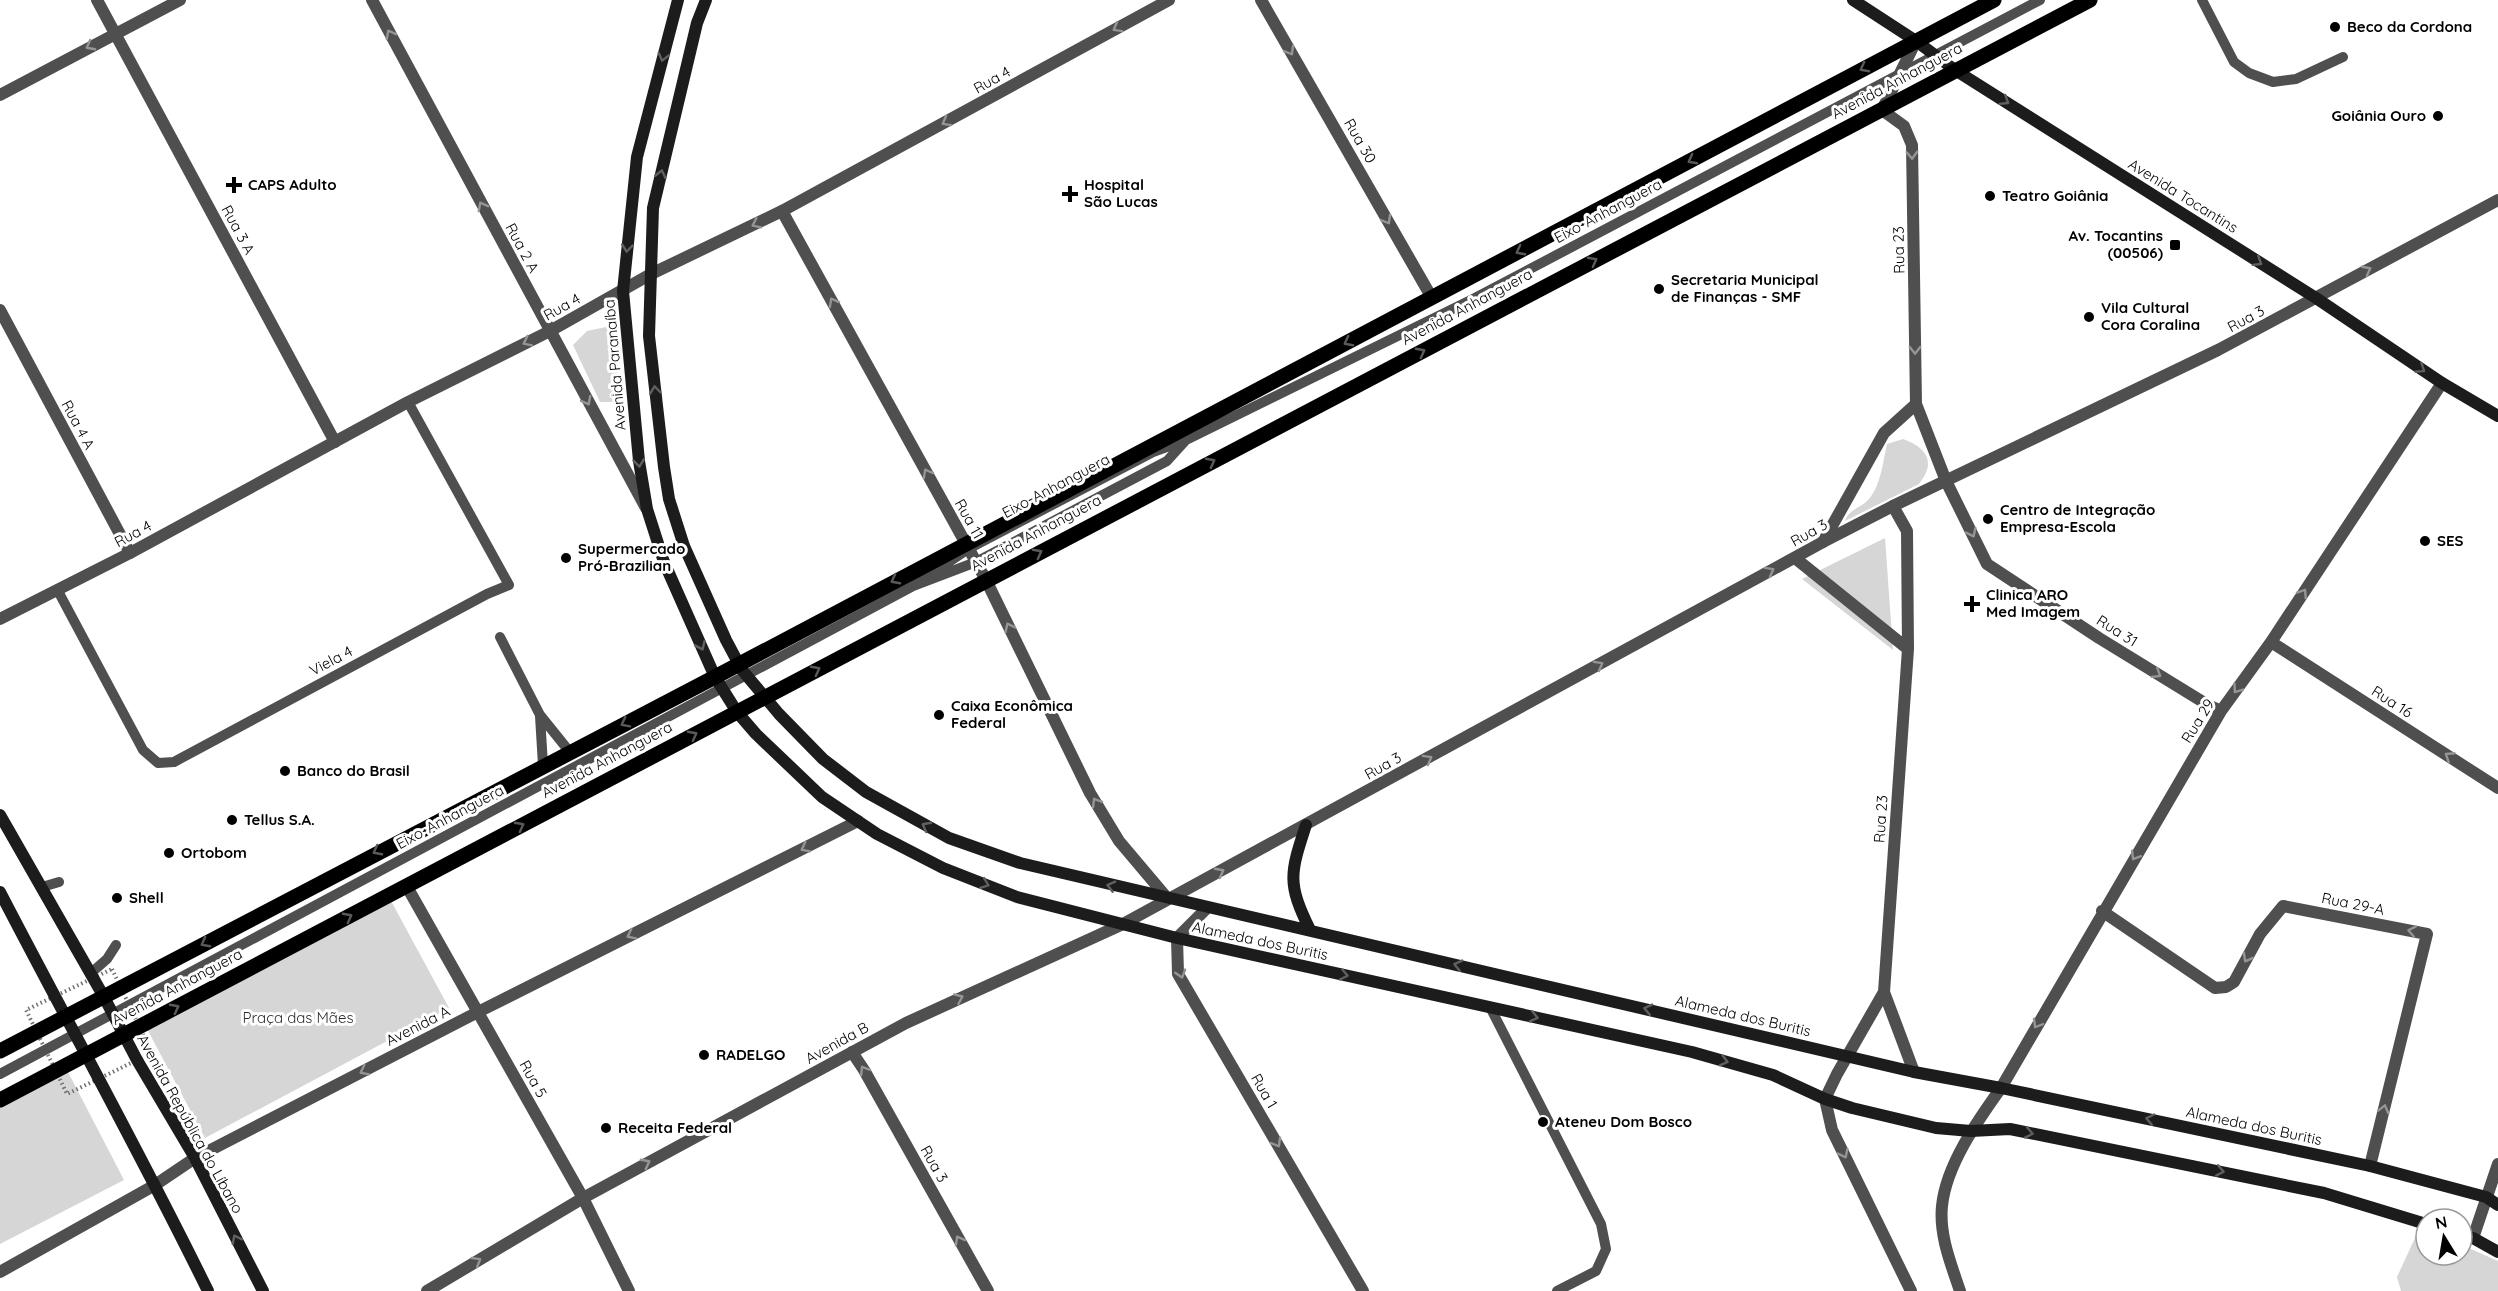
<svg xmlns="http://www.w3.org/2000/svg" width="2498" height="1291" font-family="Quicksand,sans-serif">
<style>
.green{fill:#d6d6d6}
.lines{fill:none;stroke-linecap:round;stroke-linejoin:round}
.path{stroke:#717171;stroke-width:4;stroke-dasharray:1.5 3;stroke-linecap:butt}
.service{stroke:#4f4f4f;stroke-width:10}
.minor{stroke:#4f4f4f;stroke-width:12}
.tertiary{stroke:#4f4f4f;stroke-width:12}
.secondary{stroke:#1c1c1c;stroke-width:12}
.primary{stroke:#000;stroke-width:15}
.oneway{stroke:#959595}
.oneway2{stroke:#606060}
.oneway3{stroke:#595959}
.poi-dot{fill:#000;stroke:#fff;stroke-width:2}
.labels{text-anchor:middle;stroke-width:6;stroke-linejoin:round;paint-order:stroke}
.poi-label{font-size:15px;font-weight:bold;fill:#000;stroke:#fff;text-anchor:start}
.street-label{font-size:15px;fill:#000;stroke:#fff}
.park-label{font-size:15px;fill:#2d2d2d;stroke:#fff}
</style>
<rect width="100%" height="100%" fill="#fff"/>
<!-- green -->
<path class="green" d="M606,327L613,336L620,395L616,402H600L573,345L587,331Z
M1903,439C1928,448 1936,463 1919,484L1845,521C1849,509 1861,508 1869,499C1881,485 1883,461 1887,444Z
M1885,538L1893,650L1802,579Z
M390,899L449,1008L205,1138L147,1029Z
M68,1072L124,1180L0,1244V1107Z
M2420,1227L2426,1229V1255H2462V1245L2498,1261V1291H2401L2397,1277Z"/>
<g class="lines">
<!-- path -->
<path class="path" d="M112,969L152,1053L67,1094L26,1010Z"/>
<!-- service -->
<path class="service" d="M2202,0L2234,62L2249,73L2273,82L2296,79L2343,57
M1186,440L1475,298L2040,0
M1186,440L1167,461L976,562L913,586L968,549L1153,452Z
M58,591L143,750L158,763L174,762L487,594L509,585L408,402
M500,637L540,715L569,751
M540,716L543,765
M42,887L59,882
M91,973L107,959L116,945
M1490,1007L1601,1224L1606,1249L1596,1271L1557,1291
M0,1074L913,586"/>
<!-- minor -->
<path class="minor" d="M97,0L335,442
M372,0L646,508
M1261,0L1432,298
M1916,41L1882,110L1904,126L1912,145L1916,404L1946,481L1987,564L2099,638L2208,705L2221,711
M0,95L180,0
M782,211L986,580L1090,793L1119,841L1168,899
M0,310L130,553
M1893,506L1907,531L1908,649L1884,992L1914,1072
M1823,542L1884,433L1916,404
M1795,558L1908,649
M2271,642L2498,788
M406,885L583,1198L629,1291
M1207,908L1177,938L1178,974L1363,1291
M2102,911L2215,988L2226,987L2234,982L2260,934L2283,906L2427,934L2370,1166
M1884,992L1837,1074L1825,1099L1832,1130L1911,1291
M852,1052L864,1070L988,1291
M2473,1238L2498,1164
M0,1272L155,1185L195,1158L478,1012L858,821
M1960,1291C1951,1264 1939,1235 1942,1206C1946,1165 1978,1120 2001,1088L2221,711L2271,642L2442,383"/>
<!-- tertiary -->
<path class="tertiary" d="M0,619L130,553L408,402L550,331L651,274L782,211L1169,0
M427,1291L583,1198L906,1023L1123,924L1823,542L1893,506L2218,350L2498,200"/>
<!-- secondary -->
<path class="secondary" d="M678,0L637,157L623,291L639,461L647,509L664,562L715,677L737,712L756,734L822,797L877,834L943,868L1017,897L1177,938L1692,1052L1773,1075L1825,1099L1852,1108L1936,1128L1971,1131L2010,1129L2324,1193L2426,1224
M706,0L697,23L653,208L649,336L664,467L669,499L684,546L726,640L742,670L779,714L823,759L866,792L949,838L1020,863L1914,1072L2001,1088L2370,1166L2486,1197L2498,1205
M1853,0L1916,41L1955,70L2316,298L2442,383L2498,416
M0,815L104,997L137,1060L195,1158L263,1291
M1306,825C1290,874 1287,883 1310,930
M0,892C69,1025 142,1156 208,1291
M2462,1235L2473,1238L2498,1252"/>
<!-- primary -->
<path class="primary" d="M0,1051L715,677L1994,0
M0,1100L2090,0"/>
</g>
<!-- one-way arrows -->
<defs><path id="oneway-chevron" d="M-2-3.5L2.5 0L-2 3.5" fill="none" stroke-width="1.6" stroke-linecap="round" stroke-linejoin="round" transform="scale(1.5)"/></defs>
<g class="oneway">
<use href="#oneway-chevron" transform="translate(1117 28) rotate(151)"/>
<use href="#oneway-chevron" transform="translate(390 34) rotate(-118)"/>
<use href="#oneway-chevron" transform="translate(90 46) rotate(152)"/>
<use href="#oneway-chevron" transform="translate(1290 51) rotate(60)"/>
<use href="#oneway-chevron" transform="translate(946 122) rotate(151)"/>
<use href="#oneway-chevron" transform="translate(1912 155) rotate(88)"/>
<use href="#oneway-chevron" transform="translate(482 206) rotate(-118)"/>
<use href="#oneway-chevron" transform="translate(1387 220) rotate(60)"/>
<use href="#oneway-chevron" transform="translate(756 224) rotate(154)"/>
<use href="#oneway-chevron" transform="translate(2367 270) rotate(-28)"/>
<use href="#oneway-chevron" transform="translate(833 302) rotate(-119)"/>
<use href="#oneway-chevron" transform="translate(527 342) rotate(154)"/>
<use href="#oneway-chevron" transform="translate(1915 350) rotate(89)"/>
<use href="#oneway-chevron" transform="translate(587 401) rotate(62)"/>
<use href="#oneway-chevron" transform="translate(927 473) rotate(-119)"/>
<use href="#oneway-chevron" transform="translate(1972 533) rotate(64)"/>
<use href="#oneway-chevron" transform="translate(1770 571) rotate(-29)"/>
<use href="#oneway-chevron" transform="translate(2303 593) rotate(-57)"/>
<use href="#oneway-chevron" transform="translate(1009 627) rotate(-116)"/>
<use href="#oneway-chevron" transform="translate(1599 665) rotate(-29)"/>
<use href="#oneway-chevron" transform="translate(2157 674) rotate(32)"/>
<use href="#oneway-chevron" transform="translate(2237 689) rotate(125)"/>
<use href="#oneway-chevron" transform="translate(2449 756) rotate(-147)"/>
<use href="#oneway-chevron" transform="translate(1428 759) rotate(-29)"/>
<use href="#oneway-chevron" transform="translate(1096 802) rotate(-121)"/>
<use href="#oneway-chevron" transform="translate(805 848) rotate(153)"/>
<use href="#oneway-chevron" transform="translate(2135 856) rotate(121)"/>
<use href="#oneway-chevron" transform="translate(1220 872) rotate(-28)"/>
<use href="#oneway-chevron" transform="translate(2412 931) rotate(-169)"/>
<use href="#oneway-chevron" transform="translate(631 935) rotate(153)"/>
<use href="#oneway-chevron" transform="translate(2247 958) rotate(119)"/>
<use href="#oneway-chevron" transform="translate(1181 974) rotate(73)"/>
<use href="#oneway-chevron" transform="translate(959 998) rotate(-24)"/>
<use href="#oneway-chevron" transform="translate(2037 1024) rotate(120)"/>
<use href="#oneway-chevron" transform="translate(864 1070) rotate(-122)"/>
<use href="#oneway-chevron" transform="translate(364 1071) rotate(153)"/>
<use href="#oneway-chevron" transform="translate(2384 1109) rotate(-76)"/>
<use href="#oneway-chevron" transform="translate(1277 1143) rotate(60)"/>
<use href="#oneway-chevron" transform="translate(1844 1154) rotate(64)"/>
<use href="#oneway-chevron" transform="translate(646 1163) rotate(-28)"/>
<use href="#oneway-chevron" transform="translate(959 1240) rotate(-119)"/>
<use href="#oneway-chevron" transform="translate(477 1261) rotate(-31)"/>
</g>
<g class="oneway2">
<use href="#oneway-chevron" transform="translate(663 57) rotate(104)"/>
<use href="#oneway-chevron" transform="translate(2005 101) rotate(32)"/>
<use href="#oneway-chevron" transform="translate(661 174) rotate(-77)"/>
<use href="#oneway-chevron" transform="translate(627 248) rotate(96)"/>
<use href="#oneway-chevron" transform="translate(2258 262) rotate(32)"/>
<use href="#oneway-chevron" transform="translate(2421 369) rotate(34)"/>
<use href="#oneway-chevron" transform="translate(655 390) rotate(-97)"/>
<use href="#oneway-chevron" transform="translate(639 463) rotate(83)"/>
<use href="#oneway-chevron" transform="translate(701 646) rotate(66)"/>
<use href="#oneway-chevron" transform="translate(926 826) rotate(-152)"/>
<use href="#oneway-chevron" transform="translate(985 884) rotate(21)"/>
<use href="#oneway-chevron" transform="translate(1111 886) rotate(-166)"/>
<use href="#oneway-chevron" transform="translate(1458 965) rotate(-167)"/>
<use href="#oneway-chevron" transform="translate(1344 975) rotate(12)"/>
<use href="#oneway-chevron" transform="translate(1648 1009) rotate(-167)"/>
<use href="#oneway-chevron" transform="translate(1534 1017) rotate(13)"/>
<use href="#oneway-chevron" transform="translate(1724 1061) rotate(14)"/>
<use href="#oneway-chevron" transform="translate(2150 1119) rotate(-168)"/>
<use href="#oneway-chevron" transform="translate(2029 1133) rotate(11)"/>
<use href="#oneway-chevron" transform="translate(2220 1171) rotate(11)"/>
<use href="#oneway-chevron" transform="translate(236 1239) rotate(-117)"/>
</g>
<g class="oneway3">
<use href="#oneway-chevron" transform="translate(1864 68) rotate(152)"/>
<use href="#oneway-chevron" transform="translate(1692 160) rotate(152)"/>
<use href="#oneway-chevron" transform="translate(1520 251) rotate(152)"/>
<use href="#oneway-chevron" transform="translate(1593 261) rotate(-28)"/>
<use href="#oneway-chevron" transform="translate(1348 342) rotate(152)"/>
<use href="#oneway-chevron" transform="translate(1421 352) rotate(-28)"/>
<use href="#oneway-chevron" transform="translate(1211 462) rotate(-28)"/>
<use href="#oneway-chevron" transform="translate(1038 553) rotate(-28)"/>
<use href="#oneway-chevron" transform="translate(895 580) rotate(152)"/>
<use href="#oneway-chevron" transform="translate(816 670) rotate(-28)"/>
<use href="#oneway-chevron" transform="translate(625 723) rotate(153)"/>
<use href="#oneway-chevron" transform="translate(693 735) rotate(-28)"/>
<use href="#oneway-chevron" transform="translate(520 826) rotate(-28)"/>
<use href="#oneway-chevron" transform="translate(377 851) rotate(152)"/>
<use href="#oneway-chevron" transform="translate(348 917) rotate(-28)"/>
<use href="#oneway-chevron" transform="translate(205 943) rotate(152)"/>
<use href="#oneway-chevron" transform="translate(175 1008) rotate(-28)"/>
</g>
<!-- markers -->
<g class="poi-dot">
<circle cx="2335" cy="27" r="6"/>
<circle cx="2438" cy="116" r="6"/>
<path d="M231 176h6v6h6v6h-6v6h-6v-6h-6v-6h6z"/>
<path d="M1067 185h6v6h6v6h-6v6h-6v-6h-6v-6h6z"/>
<circle cx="1990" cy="196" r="6"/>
<rect x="2169" y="239" width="12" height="12" rx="3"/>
<circle cx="1659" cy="289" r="6"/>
<circle cx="2089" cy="317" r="6"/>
<circle cx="1988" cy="519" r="6"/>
<circle cx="2425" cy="541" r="6"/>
<circle cx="566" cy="558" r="6"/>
<path d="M1969 595h6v6h6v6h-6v6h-6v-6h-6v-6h6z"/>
<circle cx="939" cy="715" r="6"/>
<circle cx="285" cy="771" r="6"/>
<circle cx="232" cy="820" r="6"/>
<circle cx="169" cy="853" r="6"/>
<circle cx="117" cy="898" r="6"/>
<circle cx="704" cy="1055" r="6"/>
<circle cx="1543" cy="1122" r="6"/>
<circle cx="606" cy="1128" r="6"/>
</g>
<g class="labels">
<!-- poi labels -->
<g class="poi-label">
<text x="2347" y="32">Beco da Cordona</text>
<text x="2426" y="121" text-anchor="end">Goiânia Ouro</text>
<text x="248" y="190">CAPS Adulto</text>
<text x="1084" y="190">Hospital<tspan x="1084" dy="17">São Lucas</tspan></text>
<text x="2002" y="201">Teatro Goiânia</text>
<text x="2163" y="241" text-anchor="end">Av. Tocantins<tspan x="2163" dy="17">(00506)</tspan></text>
<text x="1671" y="285">Secretaria Municipal<tspan x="1671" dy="17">de Finanças - SMF</tspan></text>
<text x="2101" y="313">Vila Cultural<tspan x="2101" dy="17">Cora Coralina</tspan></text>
<text x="2000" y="515">Centro de Integração<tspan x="2000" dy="17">Empresa-Escola</tspan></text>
<text x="2437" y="546">SES</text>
<text x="578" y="554">Supermercado<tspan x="578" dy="17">Pró-Brazilian</tspan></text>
<text x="1986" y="600">Clinica ARO<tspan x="1986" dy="17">Med Imagem</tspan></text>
<text x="951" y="711">Caixa Econômica<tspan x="951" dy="17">Federal</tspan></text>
<text x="297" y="776">Banco do Brasil</text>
<text x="244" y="825">Tellus S.A.</text>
<text x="181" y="858">Ortobom</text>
<text x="129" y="903">Shell</text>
<text x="716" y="1060">RADELGO</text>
<text x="1555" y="1127">Ateneu Dom Bosco</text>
<text x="618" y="1133">Receita Federal</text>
</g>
<!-- street labels -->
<g class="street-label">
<text transform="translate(992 80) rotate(-29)" y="5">Rua 4</text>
<text transform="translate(1897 81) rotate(-28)" y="5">Avenida Anhanguera</text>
<text transform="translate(1360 141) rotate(60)" y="5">Rua 30</text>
<text transform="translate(2183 196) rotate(32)" y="5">Avenida Tocantins</text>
<text transform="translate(1608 211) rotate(-28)" y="5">Eixo-Anhanguera</text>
<text transform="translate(238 230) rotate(62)" y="5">Rua 3 A</text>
<text transform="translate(522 248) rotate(62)" y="5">Rua 2 A</text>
<text transform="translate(1899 250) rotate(-91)" y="5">Rua 23</text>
<text transform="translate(562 307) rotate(-29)" y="5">Rua 4</text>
<text transform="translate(1467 307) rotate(-28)" y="5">Avenida Anhanguera</text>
<text transform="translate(2246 319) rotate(-28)" y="5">Rua 3</text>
<text transform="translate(615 365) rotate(-95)" y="5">Avenida Paranaíba</text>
<text transform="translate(78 425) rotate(62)" y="5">Rua 4 A</text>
<text transform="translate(1056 486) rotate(-28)" y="5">Eixo-Anhanguera</text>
<text transform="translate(969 519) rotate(61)" y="5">Rua 11</text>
<text transform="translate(1036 533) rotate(-28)" y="5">Avenida Anhanguera</text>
<text transform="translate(1809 533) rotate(-29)" y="5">Rua 3</text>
<text transform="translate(133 534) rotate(-28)" y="5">Rua 4</text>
<text transform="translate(2117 631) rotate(32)" y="5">Rua 31</text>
<text transform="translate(331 661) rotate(-28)" y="5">Viela 4</text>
<text transform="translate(2392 702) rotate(33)" y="5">Rua 16</text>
<text transform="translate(2198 721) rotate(-58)" y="5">Rua 29</text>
<text transform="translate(607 760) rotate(-28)" y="5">Avenida Anhanguera</text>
<text transform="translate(1383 766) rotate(-29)" y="5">Rua 3</text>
<text transform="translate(450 817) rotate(-28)" y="5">Eixo-Anhanguera</text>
<text transform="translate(1881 819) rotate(-86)" y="5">Rua 23</text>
<text transform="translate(2353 904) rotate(11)" y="5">Rua 29-A</text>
<text transform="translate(1260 941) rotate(12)" y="5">Alameda dos Buritis</text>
<text transform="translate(177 987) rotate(-28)" y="5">Avenida Anhanguera</text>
<text transform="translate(1743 1016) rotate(13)" y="5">Alameda dos Buritis</text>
<text transform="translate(418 1026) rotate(-27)" y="5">Avenida A</text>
<text transform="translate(837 1043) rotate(-29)" y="5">Avenida B</text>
<text transform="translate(533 1079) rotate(61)" y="5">Rua 5</text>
<text transform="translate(1264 1091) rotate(60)" y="5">Rua 1</text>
<text transform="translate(190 1124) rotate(61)" y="5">Avenida República do Líbano</text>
<text transform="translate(2254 1126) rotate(12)" y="5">Alameda dos Buritis</text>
<text transform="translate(934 1164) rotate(61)" y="5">Rua 3</text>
</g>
<!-- park labels -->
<g class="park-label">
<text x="298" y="1023">Praça das Mães</text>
</g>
</g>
<!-- north arrow -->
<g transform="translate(2444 1237) rotate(349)"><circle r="28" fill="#ffffff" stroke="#999999" stroke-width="1.5"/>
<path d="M0-4.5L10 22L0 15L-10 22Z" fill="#000000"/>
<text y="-9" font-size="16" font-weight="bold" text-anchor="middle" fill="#000000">N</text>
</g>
</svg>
